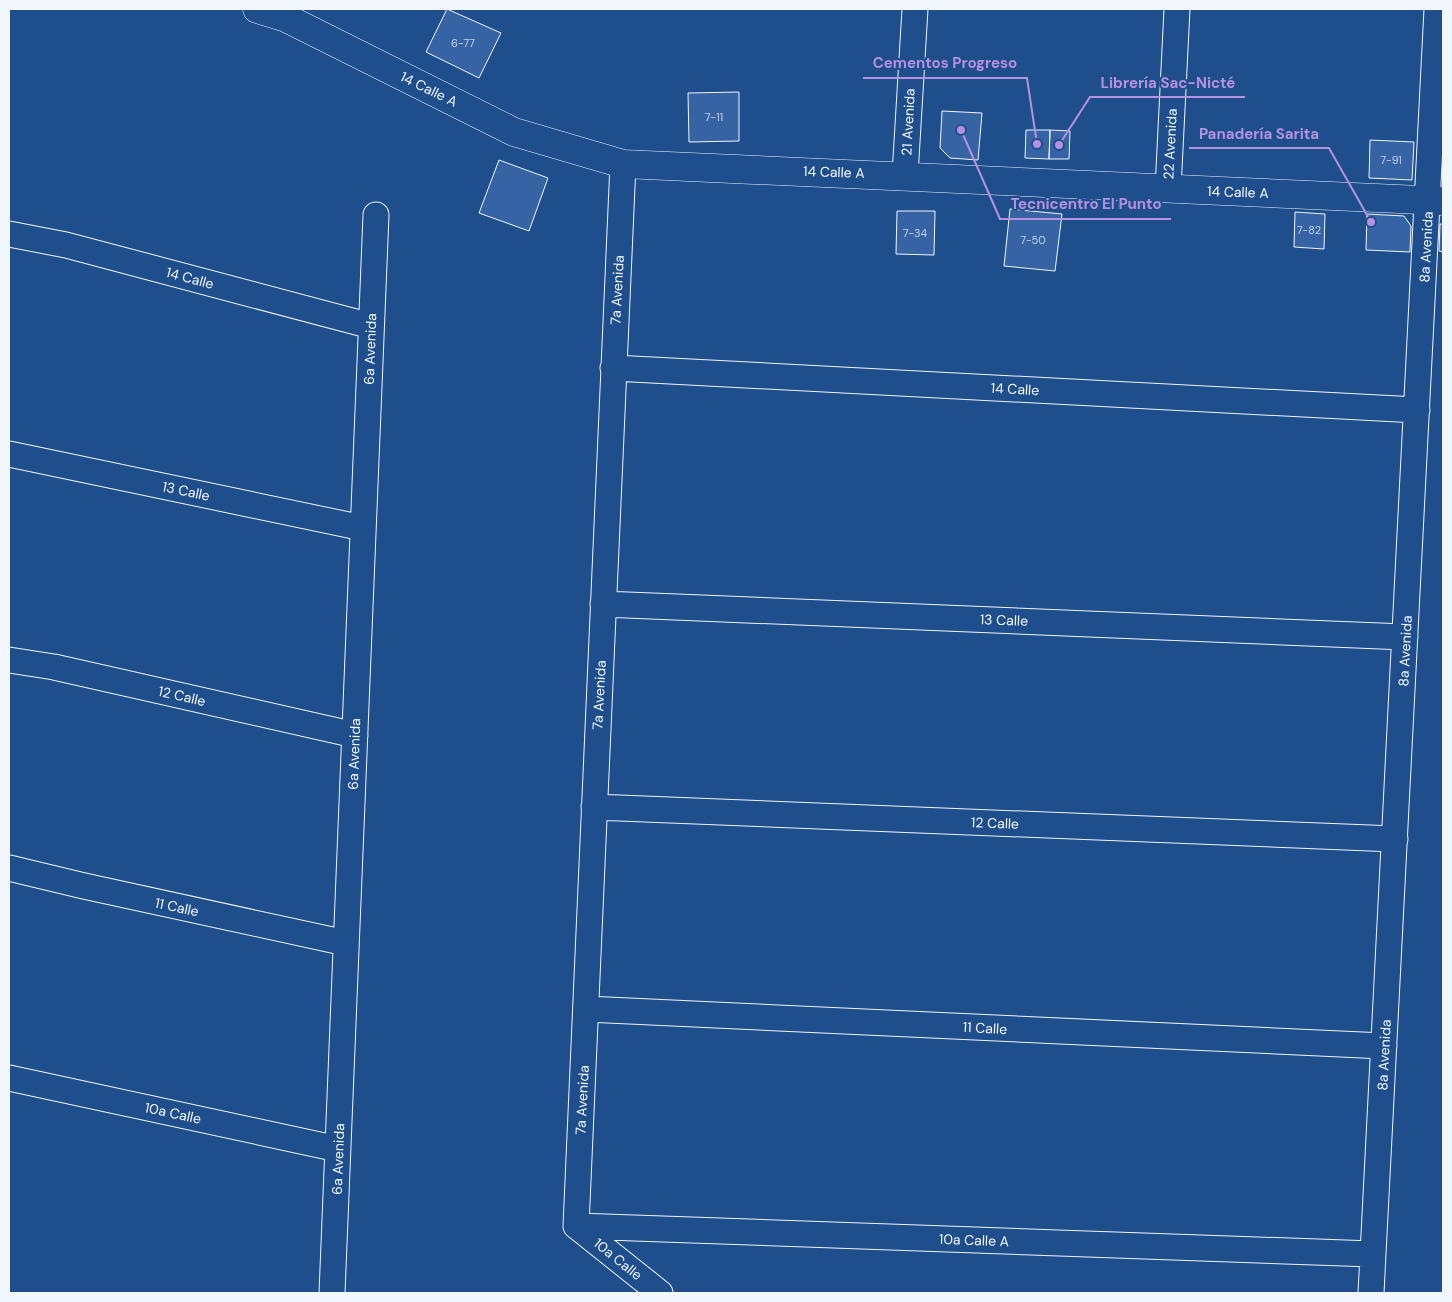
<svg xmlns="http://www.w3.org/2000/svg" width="1452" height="1302" font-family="'DM Sans',sans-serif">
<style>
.building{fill:#3563a3;stroke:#f2f6ff}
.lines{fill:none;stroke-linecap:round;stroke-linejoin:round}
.minor-casing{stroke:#f2f6ff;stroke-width:27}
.tertiary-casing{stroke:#f2f6ff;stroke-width:29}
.minor{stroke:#1f4e8c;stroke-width:25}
.tertiary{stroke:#1f4e8c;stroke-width:28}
.labels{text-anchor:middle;stroke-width:4;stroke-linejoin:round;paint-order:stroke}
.number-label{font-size:11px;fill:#c3d1e8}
.street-label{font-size:14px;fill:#f2f6ff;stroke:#1f4e8c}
.leader{fill:none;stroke:#b691df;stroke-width:2}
.callout-dot{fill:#b691df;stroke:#1f4e8c;stroke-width:2}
.callout-label{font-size:15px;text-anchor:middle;font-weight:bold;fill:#b691df;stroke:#1f4e8c;stroke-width:4;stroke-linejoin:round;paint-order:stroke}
</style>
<rect width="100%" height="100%" fill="#1f4e8c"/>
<!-- building -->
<path class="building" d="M447,9L501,33L479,78L426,52Z
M739,92V141L689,142L688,93Z
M942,111L982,113L978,160L950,158L940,148Z
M1026,130H1050L1049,159L1025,158Z
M1050,130L1070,131L1069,159H1049Z
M1370,140L1414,142L1412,180L1369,178Z
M499,160L548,178L529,231L479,213Z
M1010,209L1062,214L1055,271L1004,266Z
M897,211H935L934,255L896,254Z
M1295,212L1325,214L1324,249L1294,247Z
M1367,214L1404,216L1411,226L1410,252L1366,250Z
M1440,224H1443V252L1439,251Z"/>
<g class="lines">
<defs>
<path id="minor" d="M905,175L915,9
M1168,189L1177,9
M9,234L66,245L371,326
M613,368L1417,410
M9,454L363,528
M603,604L1405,637
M9,660L54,667L355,735
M594,807L1395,839
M9,868L84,886L346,943
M586,1009L1384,1046
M9,1078L338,1149
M576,1226L623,164
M576,1226L1373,1254
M576,1226L660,1293
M332,1293L376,215
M1371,1293L1437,9"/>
<path id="tertiary" d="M257,9L286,18L514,132L623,164L1443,201"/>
</defs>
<!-- minor casing -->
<use href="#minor" class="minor-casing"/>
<!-- tertiary casing -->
<use href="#tertiary" class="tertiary-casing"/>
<!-- minor -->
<use href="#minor" class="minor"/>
<!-- tertiary -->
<use href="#tertiary" class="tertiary"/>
</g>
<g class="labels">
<!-- number labels -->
<g class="number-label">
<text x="463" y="47">6-77</text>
<text x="714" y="121">7-11</text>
<text x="1391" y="164">7-91</text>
<text x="1309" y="234">7-82</text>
<text x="915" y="237">7-34</text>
<text x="1033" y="244">7-50</text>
</g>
<!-- street labels -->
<g class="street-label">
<text transform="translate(429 89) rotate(26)" y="5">14 Calle A</text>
<text transform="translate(908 122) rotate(-87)" y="5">21 Avenida</text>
<text transform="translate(1170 144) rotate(-87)" y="5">22 Avenida</text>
<text transform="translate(834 172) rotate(2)" y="5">14 Calle A</text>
<text transform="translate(1238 192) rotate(2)" y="5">14 Calle A</text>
<text transform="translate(1426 247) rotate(-87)" y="5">8a Avenida</text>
<text transform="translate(190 278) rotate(15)" y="5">14 Calle</text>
<text transform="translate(617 290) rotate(-87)" y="5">7a Avenida</text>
<text transform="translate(370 349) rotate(-88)" y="5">6a Avenida</text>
<text transform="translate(1015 389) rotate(3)" y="5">14 Calle</text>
<text transform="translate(186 491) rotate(12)" y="5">13 Calle</text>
<text transform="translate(1004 620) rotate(2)" y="5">13 Calle</text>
<text transform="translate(1405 651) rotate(-87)" y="5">8a Avenida</text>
<text transform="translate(599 695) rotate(-87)" y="5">7a Avenida</text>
<text transform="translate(182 696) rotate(13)" y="5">12 Calle</text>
<text transform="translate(354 754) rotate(-88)" y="5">6a Avenida</text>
<text transform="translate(995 823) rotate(2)" y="5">12 Calle</text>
<text transform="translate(177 907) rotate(12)" y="5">11 Calle</text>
<text transform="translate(985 1028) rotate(3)" y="5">11 Calle</text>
<text transform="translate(1384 1055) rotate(-87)" y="5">8a Avenida</text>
<text transform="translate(582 1100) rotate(-87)" y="5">7a Avenida</text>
<text transform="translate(173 1113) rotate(12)" y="5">10a Calle</text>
<text transform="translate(338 1159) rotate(-88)" y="5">6a Avenida</text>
<text transform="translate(974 1240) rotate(2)" y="5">10a Calle A</text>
<text transform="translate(618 1259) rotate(39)" y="5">10a Calle</text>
</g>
</g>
<!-- callouts -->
<path class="leader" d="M1037 144L1027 78H863M1059 145L1090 97H1245M1371 222L1329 148H1189M961 130L1000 219H1171"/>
<g class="callout-dot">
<circle cx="1037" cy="144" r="5"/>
<circle cx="1059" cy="145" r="5"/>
<circle cx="1371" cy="222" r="5"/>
<circle cx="961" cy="130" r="5"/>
</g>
<g class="callout-label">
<text x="945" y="68">Cementos Progreso</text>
<text x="1168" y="88">Librería Sac-Nicté</text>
<text x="1259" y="139">Panadería Sarita</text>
<text x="1086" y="209">Tecnicentro El Punto</text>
</g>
<!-- border -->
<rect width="1452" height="1302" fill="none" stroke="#f2f6ff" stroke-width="20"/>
</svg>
